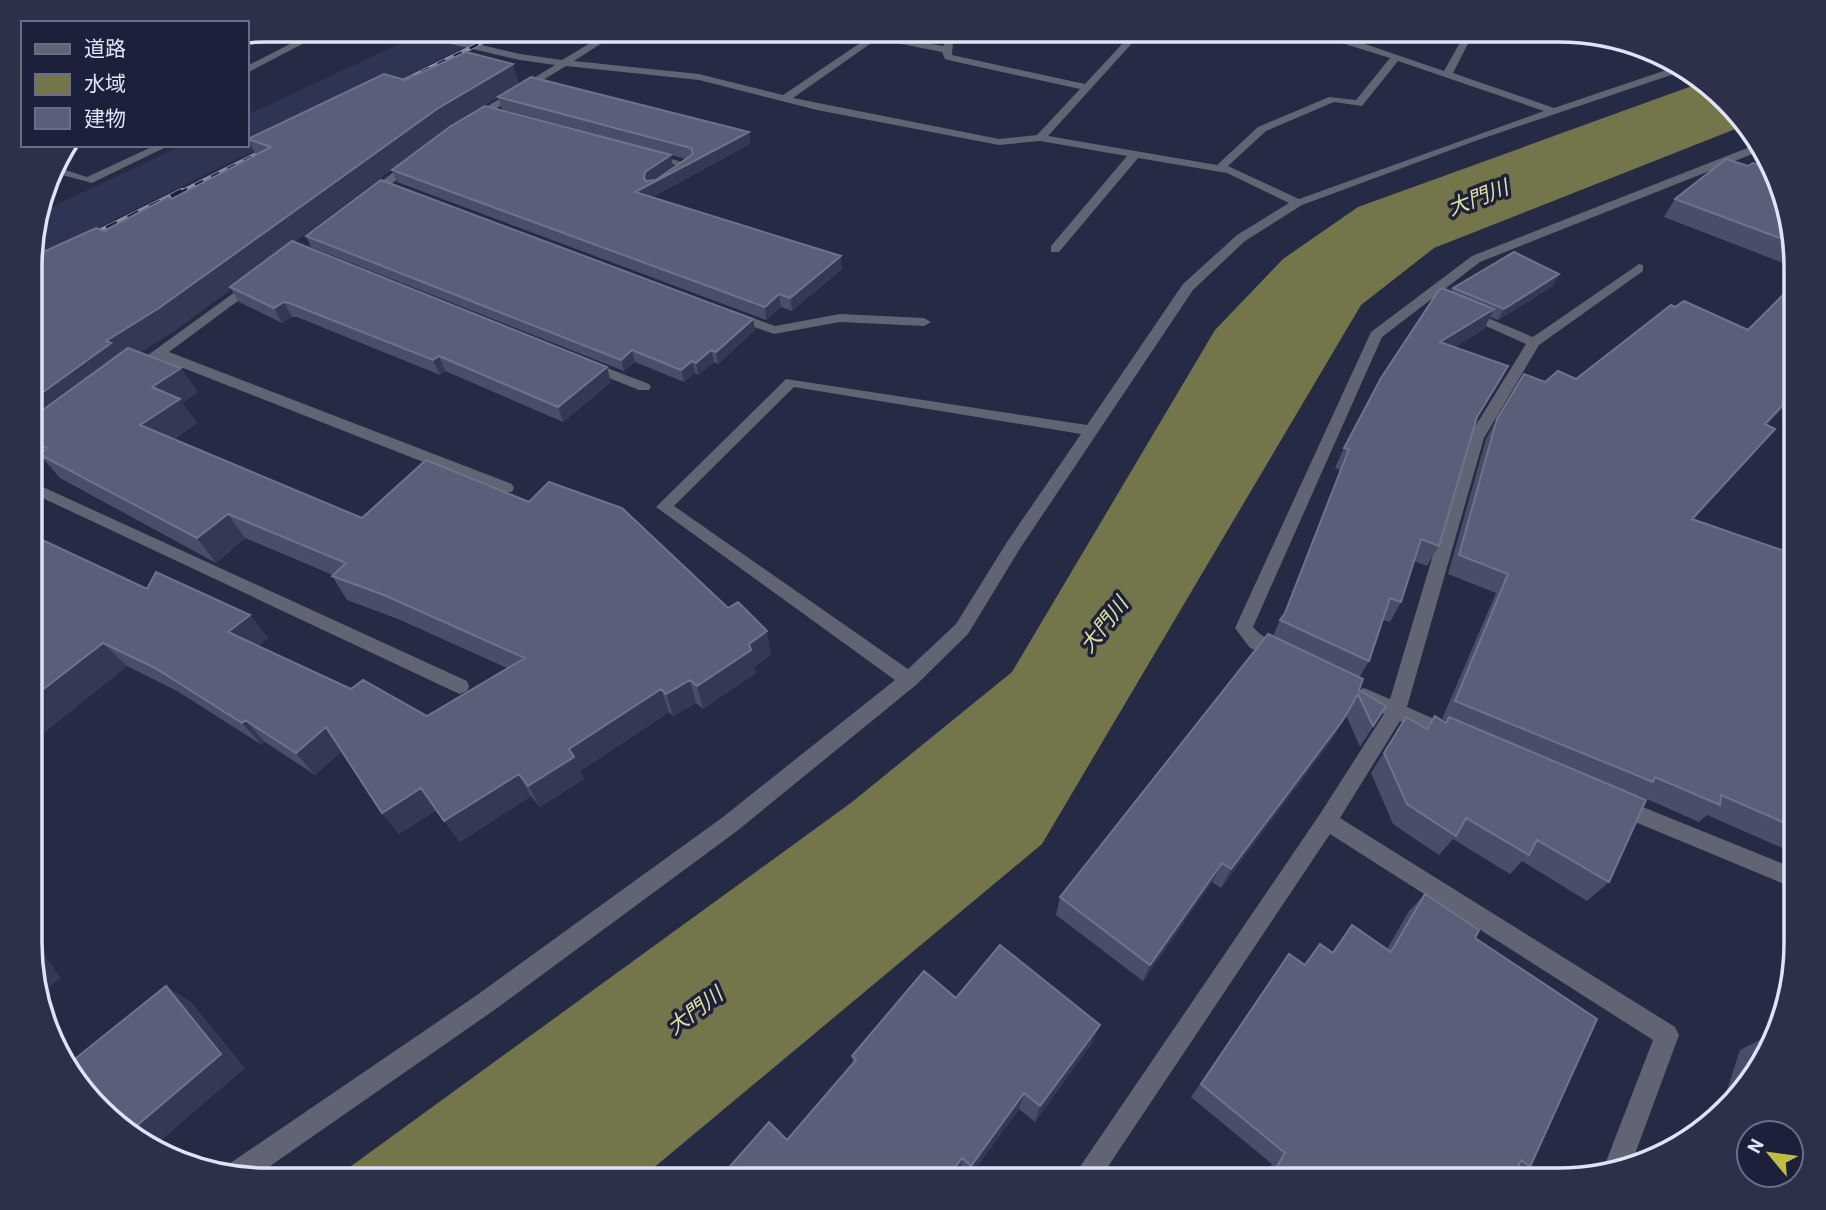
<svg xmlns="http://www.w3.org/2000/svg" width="1826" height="1210" font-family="Barlow,'Noto Sans JP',sans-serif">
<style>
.built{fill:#2e3454}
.water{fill:#75754c}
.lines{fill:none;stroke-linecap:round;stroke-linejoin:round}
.street{fill:#616472;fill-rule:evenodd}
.rail-far1-casing{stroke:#8b8fa5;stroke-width:4.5}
.rail-casing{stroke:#8b8fa5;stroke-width:6}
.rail-far1{stroke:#1c203a;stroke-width:2.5;stroke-dasharray:9;stroke-linecap:butt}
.rail{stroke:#1c203a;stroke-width:4.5;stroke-dasharray:12;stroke-linecap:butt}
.wall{fill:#484e6a}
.shaded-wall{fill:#333955}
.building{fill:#595e79;stroke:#6e738d;stroke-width:2}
.labels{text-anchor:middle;stroke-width:7;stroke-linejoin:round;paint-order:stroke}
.water-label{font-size:21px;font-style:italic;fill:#dfe09b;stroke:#1c203a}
.rim{fill:none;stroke:#dfe3f5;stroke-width:3.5}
</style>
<rect width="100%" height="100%" fill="#252a45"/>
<!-- built -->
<path class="built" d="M429,30H500L32,260V237L39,213L183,145H247V115Z"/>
<!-- water -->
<path class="water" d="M1703,82L1743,126L1434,248L1361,305L1042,844L639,1180H332L852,802L1012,672L1215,330L1283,259L1358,207Z"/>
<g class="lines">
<!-- street -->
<path class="street" d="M317,30H329L247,73V66Z
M353,30L430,33L520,54L562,60L612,30H622L574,61L699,74L783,95L875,33L943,46L952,30H962L953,42L952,55L1085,84L1135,30H1144L1048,136L1217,165L1258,127L1329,97L1356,100L1390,58L1300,30L1336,34L1444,71L1467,30H1475L1453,73L1554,108L1681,65L1689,69L1478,140L1302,205L1245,241L1193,290L1019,550L968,634L916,685L737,831L493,1011L253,1178L223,1173L226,1166L477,995L723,817L895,680L656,507L786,379L1087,425L1183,284L1237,235L1289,203L1227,173L1138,158L1059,252H1051V246L1127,156L1040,141L999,145L817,110L699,80L566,66L472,123L467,120L468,118L555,65L520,60L430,39H399ZM877,39L942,52L945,59L948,60L1080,89L1037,135L999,139L793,98ZM1398,61L1544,111L1299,199L1228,166L1266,131L1334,102L1362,106ZM794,387L1081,434L1007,542L956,624L908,669L674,506Z
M1760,143L1765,149L1480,262L1382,337L1253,627C1264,640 1281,643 1288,654L1285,659L1279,661L1250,648L1235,628L1371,332L1472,256Z
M156,145H170L92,183L51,172L53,166L87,177Z
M645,152L694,165L679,176H671V172L679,166L645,156Z
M408,161L418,163L372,199H364V195Z
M1639,264L1643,265V271L1539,345L1484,438L1407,707L1457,729L1460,735L1457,741L1450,743L1400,721L1340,818L1675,1027L1679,1035L1632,1162L1606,1170L1604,1167L1653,1040L1330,834L1099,1180H1071L1320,814L1384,714L1357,701L1355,696L1357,691L1364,688L1390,699L1468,438L1526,344L1459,314L1466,310L1471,311L1533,337Z
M253,279L259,283L258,286L169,352L512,484L514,488L512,492H500L160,359L140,374H130V368Z
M732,310L775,326L840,314L924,318L931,322L924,326L840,322L774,334L727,317V311Z
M589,361L649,384L651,387L649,390H639L584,368V362Z
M32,482L467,681L469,686L467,691L460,694L453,691L32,493Z
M1618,797L1796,869V889L1611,812L1608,806L1611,800Z"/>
<defs>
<path id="rail-far1" d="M389,88L507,30
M179,193L273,146"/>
<path id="rail" d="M85,239L182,191"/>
</defs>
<!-- rail-far1 casing -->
<use href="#rail-far1" class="rail-far1-casing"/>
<!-- rail casing -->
<use href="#rail" class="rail-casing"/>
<!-- rail-far1 -->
<use href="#rail-far1" class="rail-far1"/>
<!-- rail -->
<use href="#rail" class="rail"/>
</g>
<!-- wall -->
<path class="wall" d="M405,80L519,84L749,132L750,144L652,197L842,269L792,311L781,307L766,320L397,182L392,170L673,167L654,181L656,180L686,159L502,109L498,97L445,130L294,242L611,382L563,422L445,371L440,375L297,317H292L282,323L239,302L231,289L174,331L140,352L198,392L182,403L197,423L174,439L362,518L771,655L754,667L756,673L703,709L696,703L673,716L669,712L580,771L584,779L540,807L531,796L460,842L436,810L399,834L382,813L342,751L315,775L265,742L262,745L177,691L127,666L32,742V535L147,589L250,615L268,638L259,646L351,689L427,716L507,668L398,619L347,600L332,576L333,575L245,538L216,563L60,478L39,454L41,453L32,443V257L104,231L172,199L256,155L248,139Z
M1748,166L1771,169L1796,252V268L1664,217L1675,199Z
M306,236L753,319L755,330L718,364L714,362L698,375L695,373L684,382L635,362L624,371L311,247Z
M1796,282V394L1767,425L1759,448L1693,520L1796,555V854L1707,815L1699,822L1638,795L1609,882L1587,901L1522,861L1510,874L1453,839L1439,855L1393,824L1371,773L1406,717L1426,729L1435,716L1445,722L1446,721L1442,719L1496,593L1448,574L1486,439L1497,419L1545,382L1576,379L1748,330Z
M1553,286L1498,320L1490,317L1484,329L1455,347L1496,387L1475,421L1439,546L1427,566L1414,561L1401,602L1390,622L1383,620L1369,661L1359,678V690L1386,706L1360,747L1346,715L1331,741L1221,888L1212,882L1143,981L1056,915L1060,897L1273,636L1280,620L1283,616L1340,470L1335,468L1344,448L1453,288Z
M1425,894L1475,938L1530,1167L1514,1175L1512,1180H1262L1272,1164L1191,1097L1289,954L1304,964L1320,944L1332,952L1352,925L1387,949L1409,911Z
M956,998L1100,1025L1092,1043L1035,1122L1019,1109L968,1179L960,1172L787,1140L853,1063L852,1056Z
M1769,1035L1756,1075L1721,1108L1740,1050Z"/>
<!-- shaded-wall -->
<path class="shaded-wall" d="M513,64L519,84L445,130L232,288L230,287L231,289L174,331L125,362L32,434V400L106,341L437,109Z
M749,132L750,144L638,204L635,192L644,178L645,172L671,155L673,167L647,185Z
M841,256L842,269L792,311L790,298Z
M1559,274L1553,286L1498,320L1504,309Z
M779,294L781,307L766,320L765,307Z
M284,302L292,317L282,323L274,308Z
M1494,309L1484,329L1430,363L1440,342Z
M753,319L755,330L718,364L716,352Z
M632,350L635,362L624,371L621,360Z
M711,350L714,362L698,375L696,363Z
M439,356L445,371L440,375L433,360Z
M692,361L695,373L684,382L681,370Z
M607,367L611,382L563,422L558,407Z
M181,368L198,392L182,403L197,423L158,449L140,425L152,387Z
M1796,391V394L1749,444L1765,424Z
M1775,429L1759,448L1676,539L1692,519Z
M228,514L245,538L216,563L197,538Z
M250,615L268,638L248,656L228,632Z
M767,631L771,655L754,667L756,673L703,709L697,686Z
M103,643L127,666L32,742V698Z
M690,680L696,703L673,716L666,694Z
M661,689L669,712L580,771L584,779L540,807L528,786L569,749Z
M1358,694L1331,741L1221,888L1231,869Z
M245,720L265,742L262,745L242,723Z
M326,727L344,749L315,775L296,753Z
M519,774L531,796L460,842L444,821Z
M421,788L437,809L399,834L382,813Z
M1222,863L1212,882L1143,981L1150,965Z
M32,938L61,978L39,995L32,973Z
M166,986L191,1002L245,1068L152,1148L135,1140L128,1133Z
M1100,1025L1092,1043L1035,1122L1040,1106Z
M1024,1093L1019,1109L968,1179L971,1166Z
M962,1158L960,1172L954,1180H946Z"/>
<!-- building -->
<path class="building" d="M466,52L513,64L437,109L159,308L106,341L111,343L32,400V257L96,228L104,231L168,197L172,199L271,147L248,139L384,74L405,80Z
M531,77L749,132L635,192L841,256L790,298L779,294L765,307L392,170L451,126L485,106L671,155L645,172L644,178L646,181L656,180L693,154L691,148L498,97Z
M1726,159L1748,166L1753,163L1771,169L1793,243L1675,199Z
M381,180L753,319L716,352L711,350L696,363L692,361L681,370L632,350L621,360L306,236Z
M292,241L607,367L558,407L439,356L433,360L289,303L284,302L274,308L230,287Z
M1514,252L1559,274L1504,309L1453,288Z
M1796,282V391L1765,424L1775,429L1692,519L1796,555V828L1721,795L1720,805L1655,777L1653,782L1455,701L1508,574L1459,555L1497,419L1524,374L1545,382L1558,371L1576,379L1671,305L1675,307L1684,301L1748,330Z
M1442,288L1494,309L1440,342L1508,366L1477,417L1439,546L1421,539L1401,602L1390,598L1369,661L1280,620L1285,613L1349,449L1344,448L1381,378L1439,290Z
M128,348L181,368L152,387L180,399L140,425L362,518L426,460L529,502L549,482L622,508L728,608L738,602L767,631L749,644L751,650L697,686L690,680L666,694L661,689L569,749L574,757L528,786L519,774L444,821L421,788L382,813L326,727L296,753L245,720L242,723L155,668L103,643L32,698V535L147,589L156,572L250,615L228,632L351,689L363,680L427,716L525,658L384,595L332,576L346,563L228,514L197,538L39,454L47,448L33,442L40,437L32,434V418Z
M1268,634L1363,679L1359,690L1386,706L1373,726L1358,694L1343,720L1231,869L1222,863L1150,965L1060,897Z
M1435,716L1446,723L1449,717L1646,800L1609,882L1537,840L1529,855L1466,818L1456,836L1407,804L1384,753L1406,717L1427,729Z
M1425,894L1479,930L1475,938L1597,1019L1530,1167L1521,1160L1512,1180H1269L1285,1153L1201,1084L1289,954L1305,965L1320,944L1333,953L1352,925L1391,952Z
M1000,945L1100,1025L1040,1106L1024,1093L971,1166L962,1158L946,1180H718L769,1122L787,1140L856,1060L852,1056L924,971L956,998Z
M166,986L221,1054L128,1133L66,1066Z"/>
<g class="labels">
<!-- water labels -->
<g class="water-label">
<text transform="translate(1478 198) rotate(-21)" y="7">大門川</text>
<text transform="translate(1104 625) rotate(-52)" y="7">大門川</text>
<text transform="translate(695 1011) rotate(-37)" y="7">大門川</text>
</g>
</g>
<!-- crop -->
<path d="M0 0H1826V1210H0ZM267 42H1559A225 225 0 0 1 1784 267V943A225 225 0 0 1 1559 1168H267A225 225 0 0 1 42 943V267A225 225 0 0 1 267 42Z" fill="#2c3049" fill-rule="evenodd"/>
<path class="rim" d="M267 42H1559A225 225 0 0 1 1784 267V943A225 225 0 0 1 1559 1168H267A225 225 0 0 1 42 943V267A225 225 0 0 1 267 42Z"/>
<!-- legend -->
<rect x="21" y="21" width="228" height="126" fill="#1c203a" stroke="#6a6e85" stroke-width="2"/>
<rect x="35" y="44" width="35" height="10" fill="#616472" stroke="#6a6e85" stroke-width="2"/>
<text x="84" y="56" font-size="21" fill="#dfe3f5">道路</text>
<rect x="35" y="74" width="35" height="21" fill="#75754c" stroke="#6a6e85" stroke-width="2"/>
<text x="84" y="91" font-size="21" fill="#dfe3f5">水域</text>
<rect x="35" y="108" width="35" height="21" fill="#595e79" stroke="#6a6e85" stroke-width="2"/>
<text x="84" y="126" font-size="21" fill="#dfe3f5">建物</text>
<!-- north arrow -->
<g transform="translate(1770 1154) rotate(299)"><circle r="33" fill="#1c203a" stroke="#6a6e85" stroke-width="2"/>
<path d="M0-5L12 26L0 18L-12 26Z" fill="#c0be41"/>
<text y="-10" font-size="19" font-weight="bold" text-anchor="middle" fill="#dfe3f5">N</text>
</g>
</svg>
